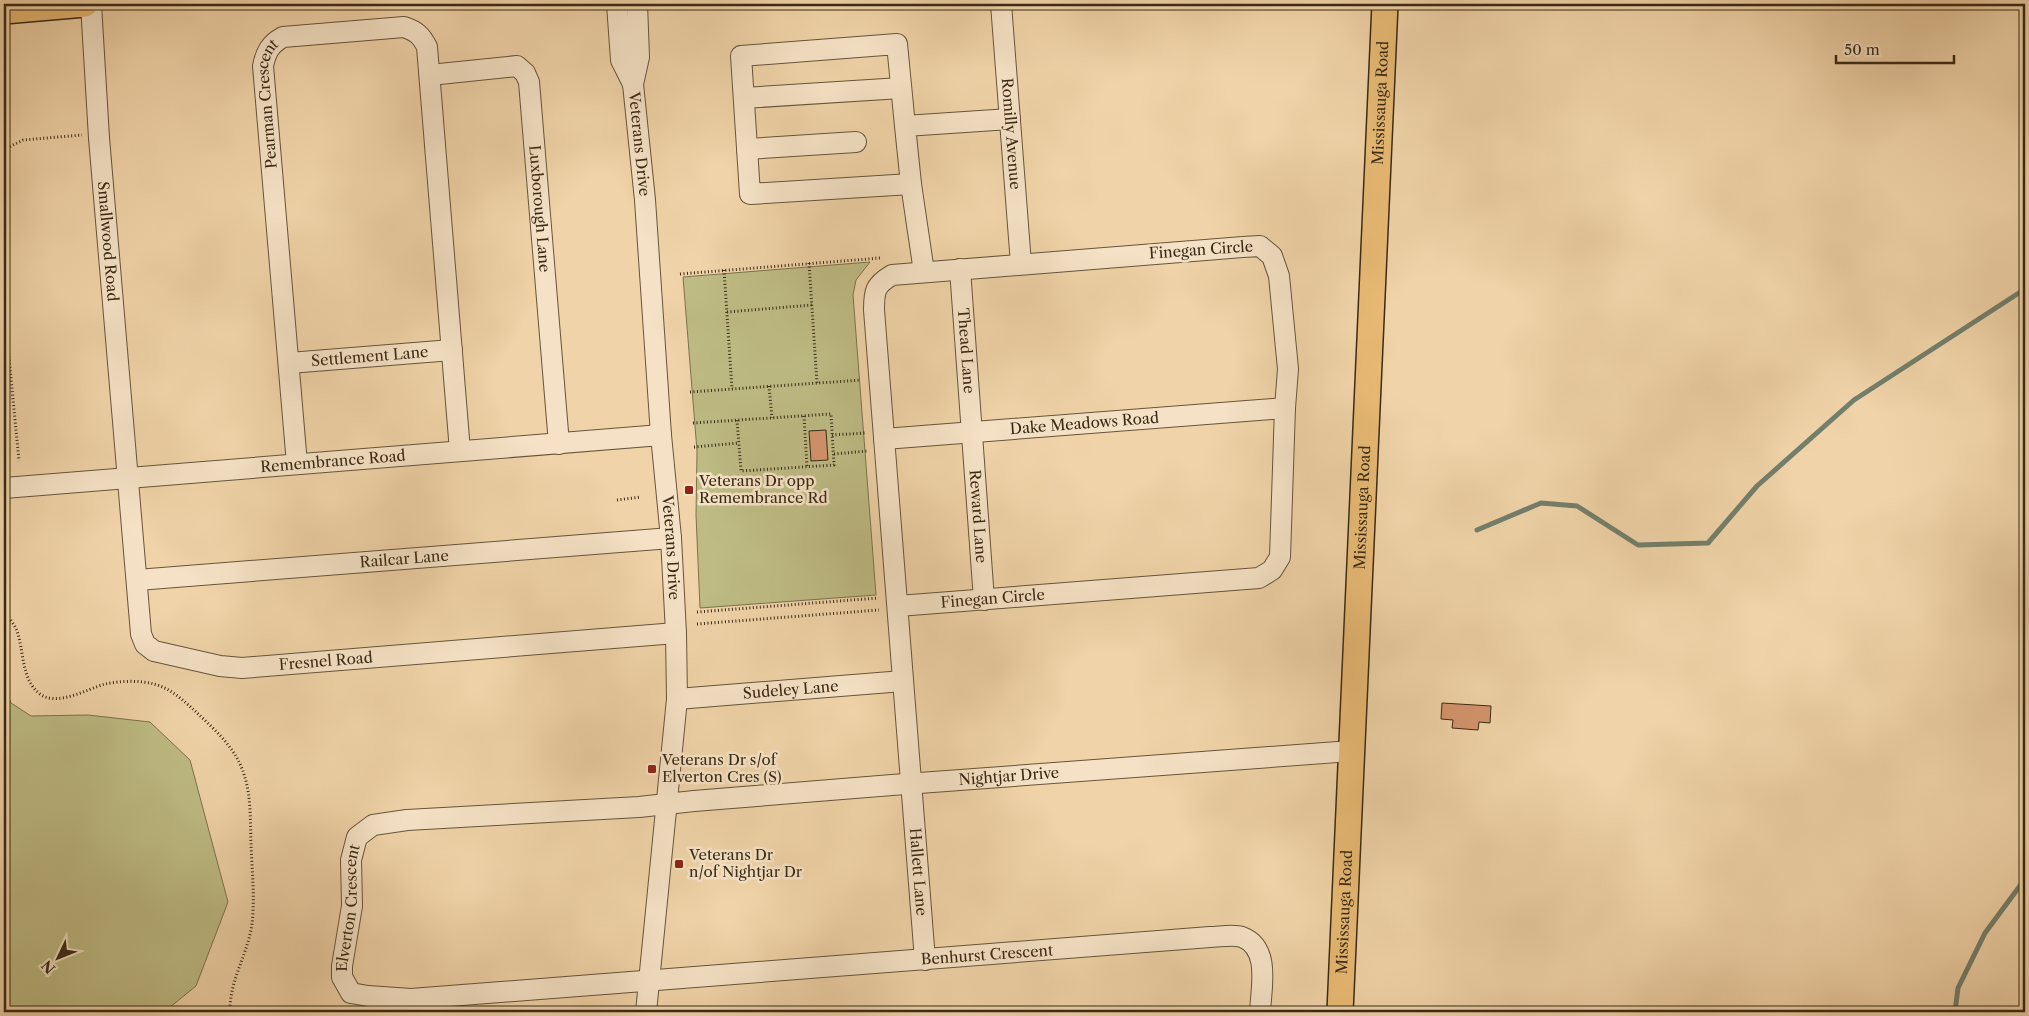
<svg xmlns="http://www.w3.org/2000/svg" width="2029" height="1016" font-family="'Libre Caslon Text',serif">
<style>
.green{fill:#bebb84;stroke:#7c724c}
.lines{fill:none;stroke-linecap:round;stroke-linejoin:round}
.stream{stroke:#737f6c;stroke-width:5}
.building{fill:#d5946e;stroke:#392a15}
.minor-casing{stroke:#67543a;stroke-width:22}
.major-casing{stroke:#392a15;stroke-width:28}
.path{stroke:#392a15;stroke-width:3;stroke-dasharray:1 2.5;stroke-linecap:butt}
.minor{stroke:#f5e2c6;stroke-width:20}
.major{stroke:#e8ba74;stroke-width:25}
.poi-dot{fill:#8f2418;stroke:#f5e2c6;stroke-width:2}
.labels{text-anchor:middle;stroke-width:5;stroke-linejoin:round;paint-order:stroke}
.street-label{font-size:15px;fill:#392a15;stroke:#f5e2c6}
.poi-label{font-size:15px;fill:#392a15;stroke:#f5e2c6;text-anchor:start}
</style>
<rect width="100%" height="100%" fill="#f0d3a8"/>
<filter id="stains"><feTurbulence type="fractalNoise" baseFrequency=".004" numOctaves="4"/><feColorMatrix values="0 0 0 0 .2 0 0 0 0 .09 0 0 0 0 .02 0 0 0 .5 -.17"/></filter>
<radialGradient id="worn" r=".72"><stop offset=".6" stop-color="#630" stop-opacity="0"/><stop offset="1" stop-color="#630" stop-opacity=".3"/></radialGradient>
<!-- green -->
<path class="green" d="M870,262L856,280L853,295L876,595L700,608L696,515L697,451L683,277Z
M4,688L11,703L31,716L88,715L150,722L190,760L228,902L196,986L164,1012H4Z"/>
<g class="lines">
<!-- stream -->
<path class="stream" d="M1477,530L1541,503L1577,506L1638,545L1708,543L1757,486L1854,400L2025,289
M1955,1012L1958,988L1985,933L2025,879"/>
</g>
<!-- building -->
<path class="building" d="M826,430L828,460L811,461L809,431Z
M1442,703L1491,706L1490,723L1479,722L1478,730L1452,728L1453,720L1441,719Z"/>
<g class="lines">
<defs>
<g id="minor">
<path id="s1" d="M91,4L99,138L141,634L145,644L154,651L220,666L242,668L676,633"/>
<path d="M617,4L621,60L633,84"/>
<path id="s2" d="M637,4L639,57L633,84L645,200L661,435L671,538L676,633L677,699L646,1012"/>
<path id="s3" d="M1001,4L1021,264"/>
<path id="s4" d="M430,75L517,66L525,73L529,82L559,444"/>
<path d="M744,98L901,88"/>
<path d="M905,126L897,44L741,56L750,194L911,184L905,126L1010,119"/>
<path d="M747,149L856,142"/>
<path d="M911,184L924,272"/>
<path id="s5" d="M960,269L984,600"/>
<path id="s6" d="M289,363L452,350"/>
<path id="s7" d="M884,439L1285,408"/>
<path id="s8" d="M297,464L263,66C266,52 270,44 283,37L404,27C416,31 421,35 427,47L460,451"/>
<path id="s9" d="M4,488L661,435"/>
<path id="s10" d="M137,580L671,538"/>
<path id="s11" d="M898,606L1259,578L1272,570L1280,557L1285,408L1288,369L1279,276L1272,256L1260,246L1243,247L892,275C875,285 874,291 874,310L925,960"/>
<path id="s12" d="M677,699L903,681"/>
<path id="s13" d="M1260,1012C1261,988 1271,948 1242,937C1233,934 1219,937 1210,937L411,999L368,996L351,993L342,977V966L352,906L351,860L357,837L373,825L407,820L639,807L694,801L892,785L1351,751"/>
</g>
<g id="major">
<path d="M4,11L85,4"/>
<path id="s14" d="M1340,1012L1385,4"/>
</g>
</defs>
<!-- minor casing -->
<use href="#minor" class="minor-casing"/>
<!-- major casing -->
<use href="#major" class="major-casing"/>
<!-- path -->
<path class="path" d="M4,159L9,147L23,140L82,135
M4,234L7,337L19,461
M809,263L817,383
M724,270L732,389
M680,274L880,258
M727,312L812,305
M769,386L772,418
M690,392L861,380
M804,416L807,467
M693,423C739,420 785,417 831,414L834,465L741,471L737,420
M832,435L865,433
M694,447L739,443
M834,454L867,451
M617,500L641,497
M4,612C9,617 14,624 17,631C24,650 21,680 40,694C57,707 87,689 105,684C120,681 139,680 154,684C170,688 183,700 195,711C211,726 230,743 239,762C252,788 250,817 251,844C252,871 255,898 252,924C248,954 229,981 230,1012
M697,612L878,598
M697,624L879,610"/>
<!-- minor -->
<use href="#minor" class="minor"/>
<!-- major -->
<use href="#major" class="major"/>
</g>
<!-- markers -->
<g class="poi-dot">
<rect x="684" y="485" width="10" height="10" rx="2.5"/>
<rect x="647" y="764" width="10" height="10" rx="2.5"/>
<rect x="674" y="859" width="10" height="10" rx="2.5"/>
</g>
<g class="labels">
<!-- street labels -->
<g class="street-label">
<text dy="5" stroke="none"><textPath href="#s14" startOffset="910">Mississauga Road</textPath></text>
<text dy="5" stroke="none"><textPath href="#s8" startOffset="362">Pearman Crescent</textPath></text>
<text dy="5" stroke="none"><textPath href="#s3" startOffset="130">Romilly Avenue</textPath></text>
<text dy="5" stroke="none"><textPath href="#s2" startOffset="141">Veterans Drive</textPath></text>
<text dy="5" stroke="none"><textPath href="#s4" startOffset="235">Luxborough Lane</textPath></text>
<text dy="5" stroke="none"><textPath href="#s1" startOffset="238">Smallwood Road</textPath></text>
<text transform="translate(1201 250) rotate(-4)" y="5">Finegan Circle</text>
<text dy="5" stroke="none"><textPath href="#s5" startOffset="82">Thead Lane</textPath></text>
<text dy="5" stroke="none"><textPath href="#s6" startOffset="81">Settlement Lane</textPath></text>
<text dy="5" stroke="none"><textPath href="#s7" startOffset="201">Dake Meadows Road</textPath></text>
<text dy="5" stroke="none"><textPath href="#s9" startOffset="330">Remembrance Road</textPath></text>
<text dy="5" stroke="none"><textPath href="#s14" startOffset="505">Mississauga Road</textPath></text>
<text dy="5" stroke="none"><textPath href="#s5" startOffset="248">Reward Lane</textPath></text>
<text dy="5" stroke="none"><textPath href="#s2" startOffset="546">Veterans Drive</textPath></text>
<text dy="5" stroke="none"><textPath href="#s10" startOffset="268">Railcar Lane</textPath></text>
<text dy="5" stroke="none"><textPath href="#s11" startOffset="95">Finegan Circle</textPath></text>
<text dy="5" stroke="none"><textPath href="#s1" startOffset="828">Fresnel Road</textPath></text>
<text dy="5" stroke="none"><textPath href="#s12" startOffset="114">Sudeley Lane</textPath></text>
<text dy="5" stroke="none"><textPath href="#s13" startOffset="1795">Nightjar Drive</textPath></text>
<text dy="5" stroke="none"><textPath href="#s11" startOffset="1686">Hallett Lane</textPath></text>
<text dy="5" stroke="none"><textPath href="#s13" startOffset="1065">Elverton Crescent</textPath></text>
<text dy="5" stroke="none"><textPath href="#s14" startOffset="100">Mississauga Road</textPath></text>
<text transform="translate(987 955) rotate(-4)" y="5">Benhurst Crescent</text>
</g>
<!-- poi labels -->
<g class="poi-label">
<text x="699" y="486">Veterans Dr opp<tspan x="699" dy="17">Remembrance Rd</tspan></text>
<text x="662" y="765">Veterans Dr s/of<tspan x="662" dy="17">Elverton Cres (S)</tspan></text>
<text x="689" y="860">Veterans Dr<tspan x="689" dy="17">n/of Nightjar Dr</tspan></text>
</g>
</g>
<!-- margin -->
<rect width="2029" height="1016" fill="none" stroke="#f0d3a8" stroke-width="20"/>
<rect x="5" y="5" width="2019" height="1006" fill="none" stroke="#392a15" stroke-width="2.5"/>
<rect x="10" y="10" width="2009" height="996" fill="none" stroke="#392a15"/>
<!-- north arrow -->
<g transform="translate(58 958) rotate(227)" stroke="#f5e2c6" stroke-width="4" paint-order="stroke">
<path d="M0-4L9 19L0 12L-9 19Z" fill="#392a15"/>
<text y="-8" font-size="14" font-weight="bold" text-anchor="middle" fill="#392a15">N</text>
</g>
<!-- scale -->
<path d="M1836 55v8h118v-8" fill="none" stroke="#392a15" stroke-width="2.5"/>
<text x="1844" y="55" font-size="15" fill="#392a15" stroke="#f5e2c6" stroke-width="4" paint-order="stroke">50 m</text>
<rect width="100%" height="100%" filter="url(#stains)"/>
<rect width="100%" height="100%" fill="url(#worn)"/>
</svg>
